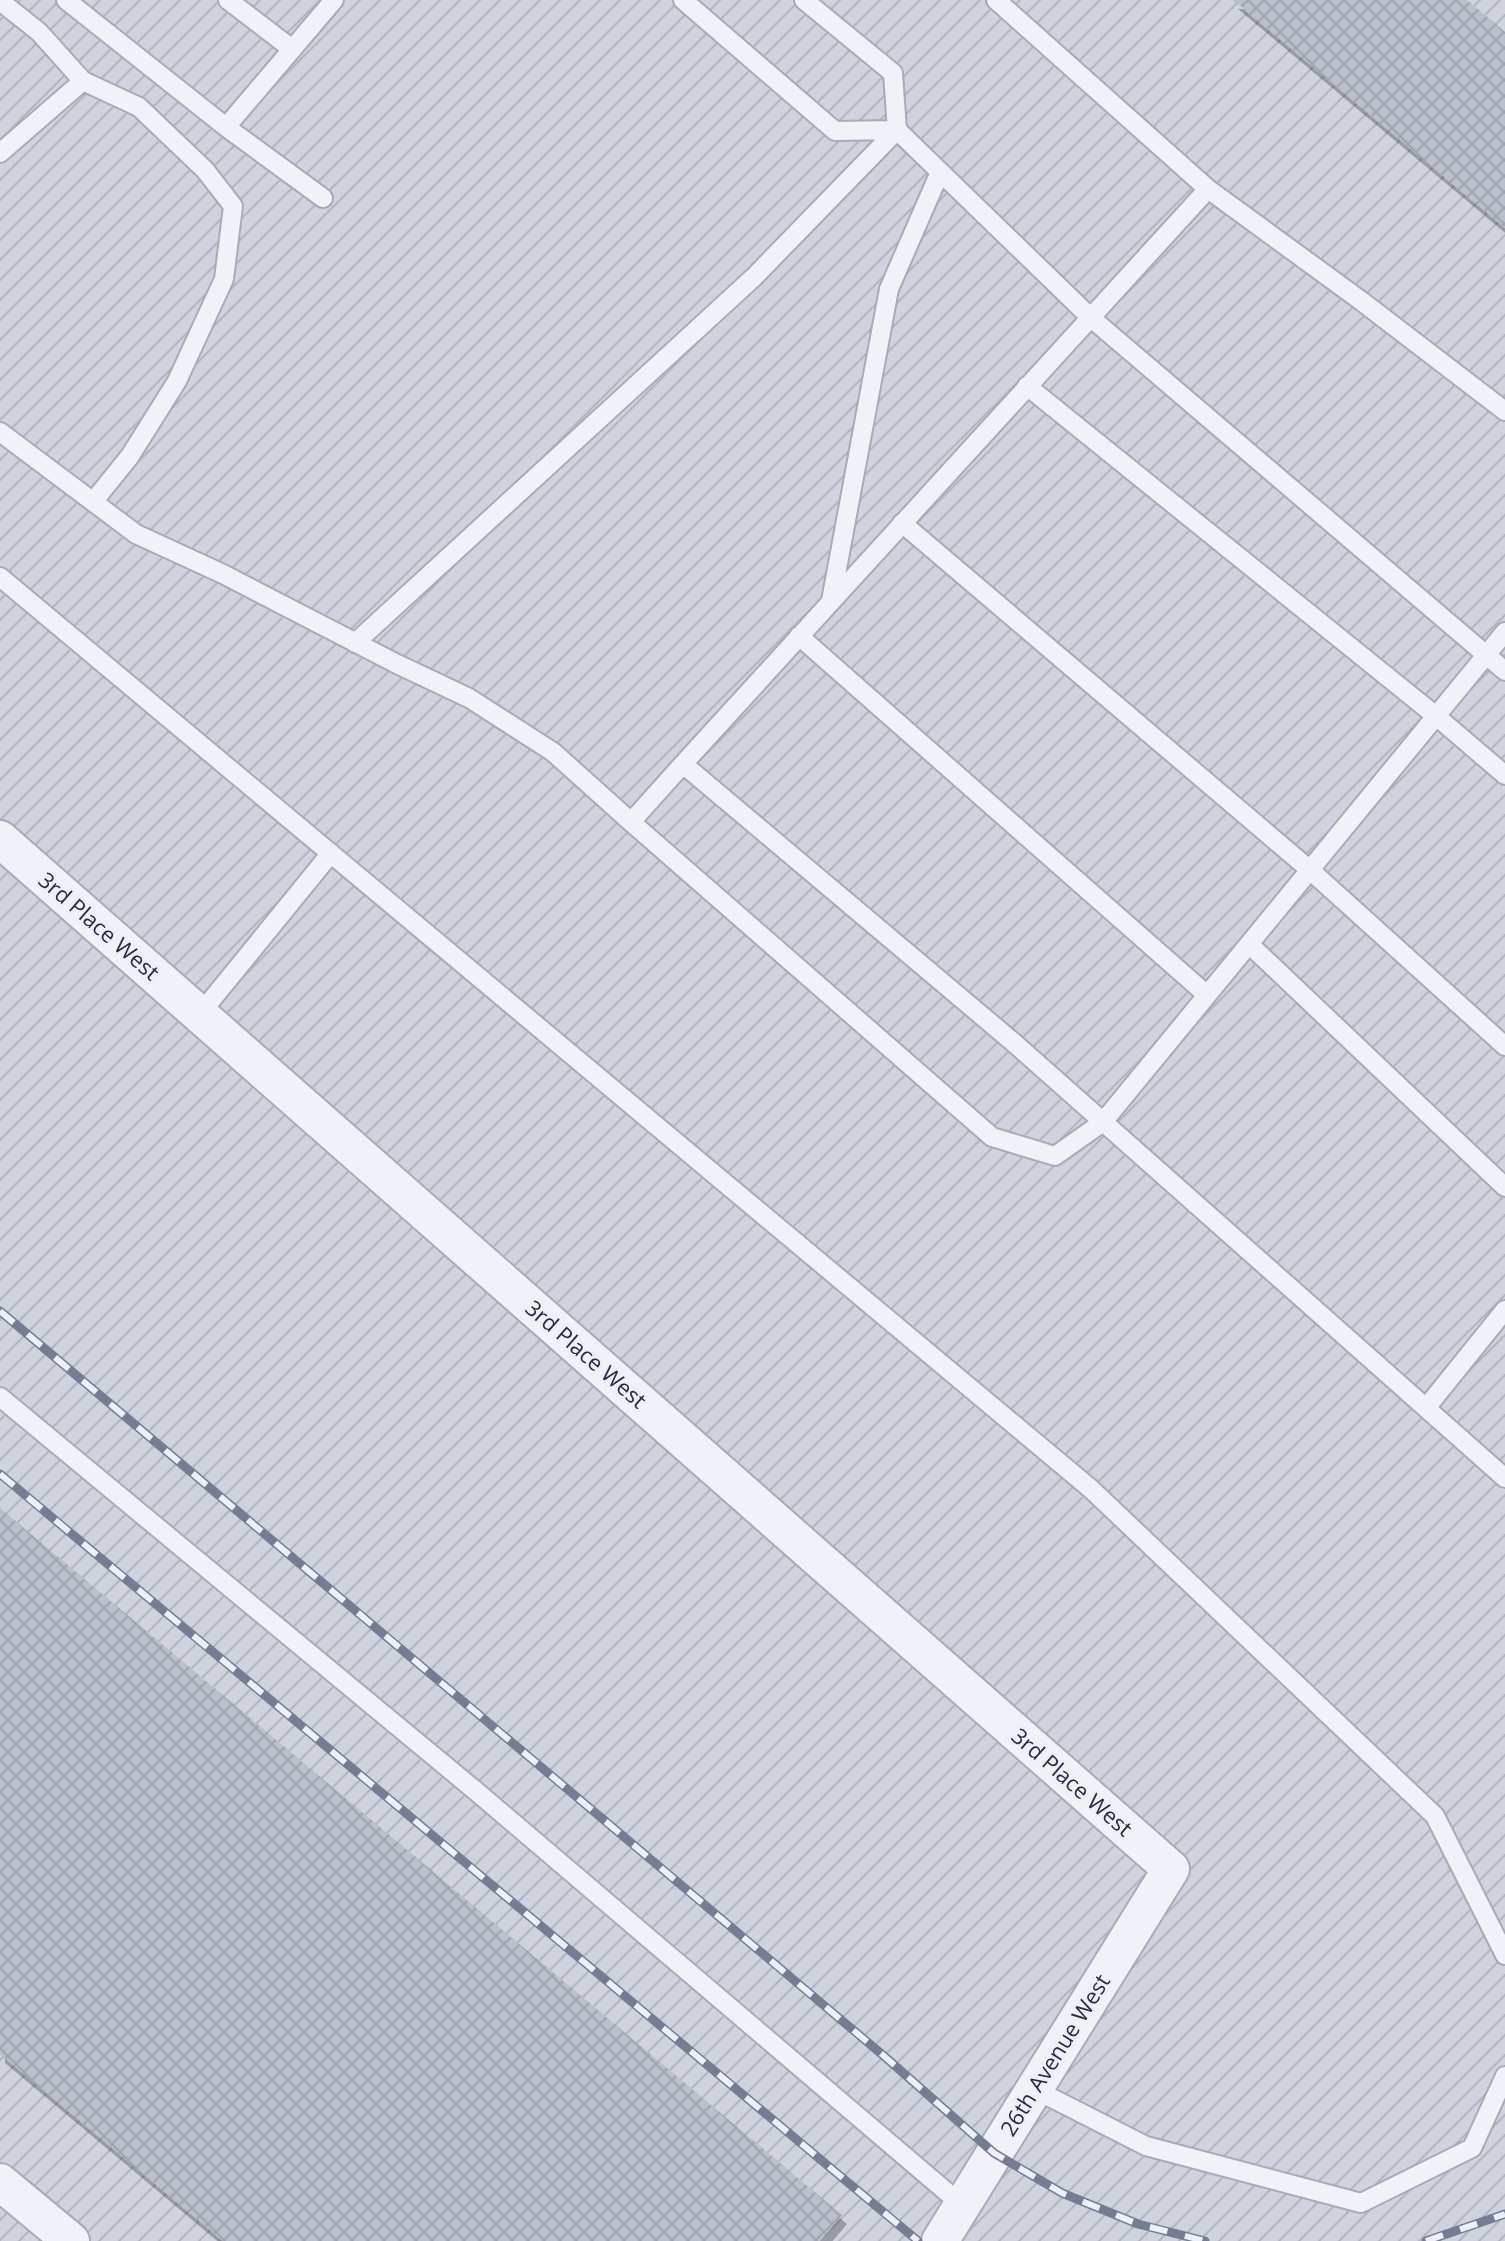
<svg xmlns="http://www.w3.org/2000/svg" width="1505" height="2241" font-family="'Open Sans',sans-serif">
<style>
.industrial{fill:url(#industrial-furrows)}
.building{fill:url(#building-cross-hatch);filter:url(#shadow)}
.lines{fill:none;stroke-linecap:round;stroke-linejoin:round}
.lane-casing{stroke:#a6abb7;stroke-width:22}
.street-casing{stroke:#a6abb7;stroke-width:40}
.lane{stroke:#f1f2f7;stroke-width:18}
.street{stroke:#f1f2f7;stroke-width:36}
.rail-casing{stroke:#757d94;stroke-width:9}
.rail{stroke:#edf0f6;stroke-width:6;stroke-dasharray:18;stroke-linecap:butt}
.labels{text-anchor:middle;stroke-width:7;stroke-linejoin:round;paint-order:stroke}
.street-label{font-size:22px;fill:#252c41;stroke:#edf0f6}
</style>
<defs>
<pattern id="industrial-furrows" width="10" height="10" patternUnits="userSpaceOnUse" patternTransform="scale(2)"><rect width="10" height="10" fill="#cfd3de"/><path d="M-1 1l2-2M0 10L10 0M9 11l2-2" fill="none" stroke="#b2b5c0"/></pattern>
<pattern id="building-cross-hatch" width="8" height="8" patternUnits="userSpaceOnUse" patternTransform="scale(2)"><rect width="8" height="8" fill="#babfcc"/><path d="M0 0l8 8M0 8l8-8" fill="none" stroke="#a0a4b0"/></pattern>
<filter id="shadow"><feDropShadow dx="5" dy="9" stdDeviation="0" flood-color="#0004"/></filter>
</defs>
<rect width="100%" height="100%" fill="#dee1e9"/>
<!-- industrial -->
<path class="industrial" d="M0,0H1505V2241H0Z"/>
<!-- building -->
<path class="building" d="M1233,0H1467L1505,32V228Z
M0,1508L842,2215L820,2241H223L0,2054Z"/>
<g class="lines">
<defs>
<path id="lane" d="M66,0L226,127L334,0
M228,0L292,49
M683,0L835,131L897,130L893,73L804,0
M996,0L1208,189L1360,300L1505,411
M0,1L39,32L83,81
M226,127L323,198
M0,153L83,81L139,107L205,170L233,206L224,279L177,381L130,456L93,502
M1208,189L683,764L1013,1042L1505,1478
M1027,386L1436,716L1505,775
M0,432L136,534L223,574L397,664L469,698L553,752L631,822
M902,523L1310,870L1505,1046
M0,577L1091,1489L1435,1816L1505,1955
M831,601L889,289L940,172
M799,636L1207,995
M355,643L754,277L897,130L1090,317L1505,671
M683,764L631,822L992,1137L1055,1156L1103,1122L1505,632
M1249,944L1505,1187
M200,1014L331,853
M0,1397L477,1792L962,2205
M1426,1408L1505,1310
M1034,2089L1146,2146L1361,2203L1472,2148L1505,2076"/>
<path id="street" d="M0,839L1171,1869L940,2241
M0,2182L71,2241"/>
</defs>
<!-- lane casing -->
<use href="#lane" class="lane-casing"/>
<!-- street casing -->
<use href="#street" class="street-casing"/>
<!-- lane -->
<use href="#lane" class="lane"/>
<!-- street -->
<use href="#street" class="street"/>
<defs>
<path id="rail" d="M0,1311L884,2056L994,2153L1062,2193L1138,2224L1205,2241
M0,1474L918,2241
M1426,2241L1505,2214"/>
</defs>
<!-- rail casing -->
<use href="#rail" class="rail-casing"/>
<!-- rail -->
<use href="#rail" class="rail"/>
</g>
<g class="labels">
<!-- street labels -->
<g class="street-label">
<text transform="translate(99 926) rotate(41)" y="8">3rd Place West</text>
<text transform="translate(586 1354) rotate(41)" y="8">3rd Place West</text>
<text transform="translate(1072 1782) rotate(41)" y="8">3rd Place West</text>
<text transform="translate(1055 2055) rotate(-58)" y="8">26th Avenue West</text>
</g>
</g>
</svg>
